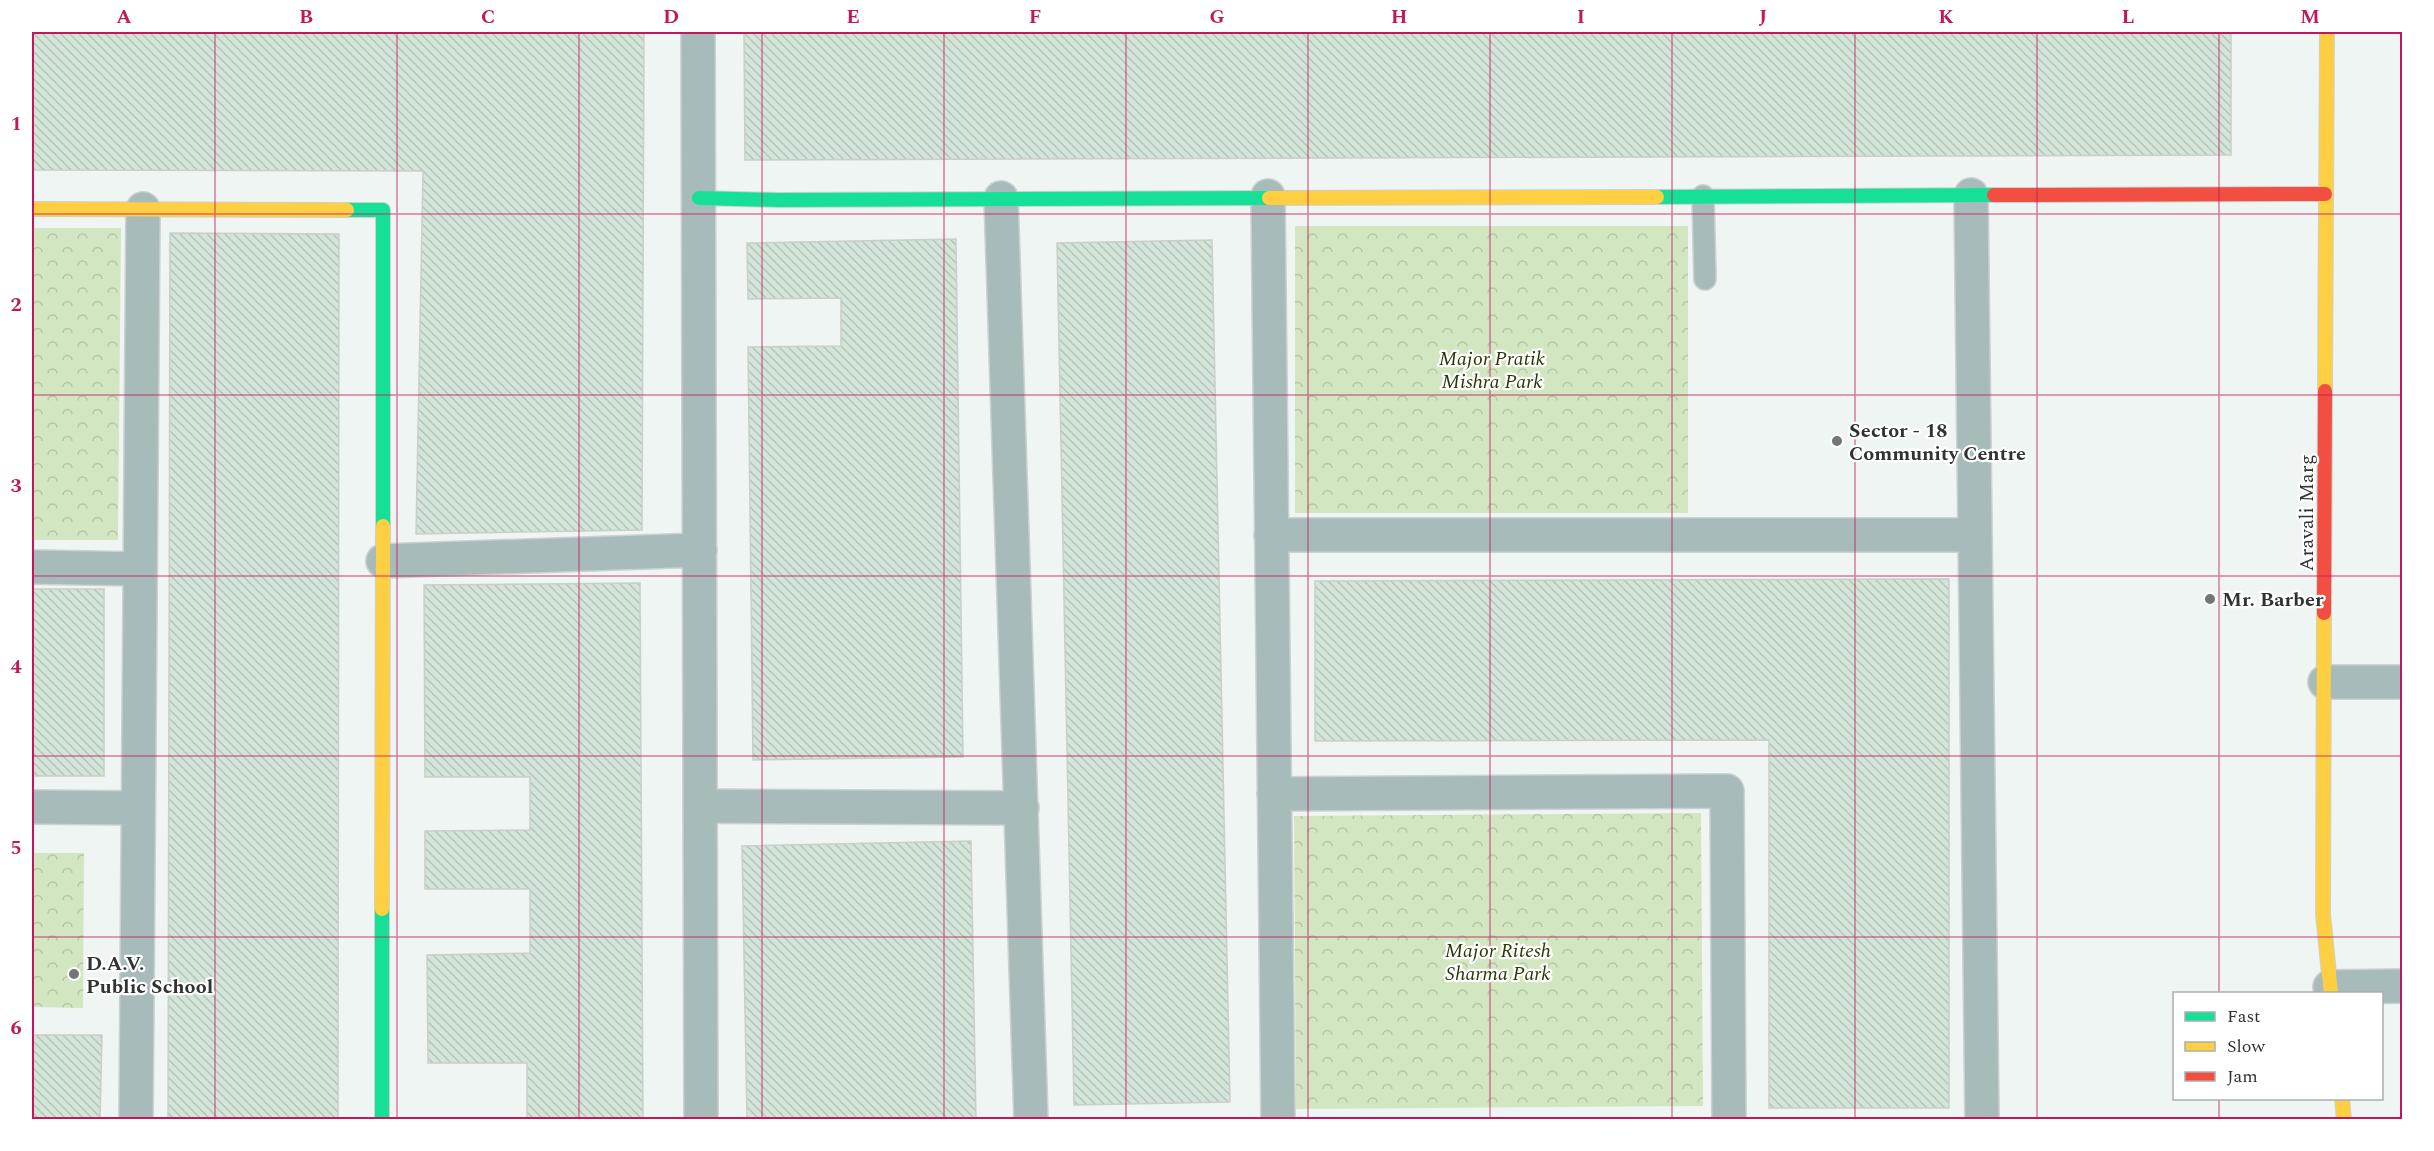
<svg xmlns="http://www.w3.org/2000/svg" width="2434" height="1151" font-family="Spectral,serif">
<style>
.park{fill:url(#park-crowns)}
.building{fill:url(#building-back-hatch);stroke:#cacecc;stroke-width:1.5}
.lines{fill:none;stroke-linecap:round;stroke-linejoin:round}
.lane-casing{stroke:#cdd1cf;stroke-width:24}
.street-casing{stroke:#cdd1cf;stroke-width:36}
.fast-casing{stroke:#cdd1cf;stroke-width:16}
.slow-casing{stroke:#cdd1cf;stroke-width:16}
.jam-casing{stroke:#cdd1cf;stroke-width:16}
.lane{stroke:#a7bbbb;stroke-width:21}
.street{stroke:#a7bbbb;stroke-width:33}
.fast{stroke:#16e098;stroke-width:14}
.slow{stroke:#ffcf43;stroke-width:14}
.jam{stroke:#f24e42;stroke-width:14}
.grid{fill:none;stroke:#c2185b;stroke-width:1.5;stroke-opacity:0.55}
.poi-dot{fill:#727775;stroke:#fff;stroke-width:2}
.labels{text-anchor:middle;stroke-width:4.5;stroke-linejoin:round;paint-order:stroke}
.park-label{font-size:20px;font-style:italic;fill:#253b03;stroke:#fff}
.poi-label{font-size:20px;font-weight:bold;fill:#2f3332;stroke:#fff;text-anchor:start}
.street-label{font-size:20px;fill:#2f3332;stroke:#fff}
.neatline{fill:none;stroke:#c2185b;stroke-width:2}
.grid-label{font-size:20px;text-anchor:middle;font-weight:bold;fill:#c2185b}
</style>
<defs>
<pattern id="park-crowns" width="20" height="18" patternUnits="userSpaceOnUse" patternTransform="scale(1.5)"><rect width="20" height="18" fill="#d2e6c2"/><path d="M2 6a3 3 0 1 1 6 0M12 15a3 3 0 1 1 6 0" fill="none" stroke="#b5c6a7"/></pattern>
<pattern id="building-back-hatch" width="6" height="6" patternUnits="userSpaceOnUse" patternTransform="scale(1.5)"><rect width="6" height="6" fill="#d3e4d8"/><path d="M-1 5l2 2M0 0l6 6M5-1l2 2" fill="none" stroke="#b5c4ba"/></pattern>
</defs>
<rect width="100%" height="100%" fill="#eff5f2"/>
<!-- park -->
<path class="park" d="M1295,226H1688V513H1295Z
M32,228H121L118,540H32Z
M1701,813L1703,1106L1296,1109L1294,816Z
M32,853H84L83,1008L32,1007Z"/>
<!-- building -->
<path class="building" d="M32,32H644L642,530L416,534L423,171L32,170Z
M744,32H2231V155L745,160Z
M170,233L339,234L338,1119H168Z
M956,239L963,757L753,760L748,347L841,346V298L748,299L747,243Z
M1212,240L1230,1102L1074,1105L1057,243Z
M1949,579V1108H1769V740L1315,741V581Z
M640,583L643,1120H527V1063H428L427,955L530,953V889H425V831L530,830V777H425L424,585Z
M32,589H104V776H32Z
M971,841L976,1120H747L742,846Z
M32,1035H102L100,1120H32Z"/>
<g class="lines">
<defs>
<path id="lane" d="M1703,196L1705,279"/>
<path id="street" d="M698,32L701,1120
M1971,195L1982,1120
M1268,196L1278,1120
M1001,198L1031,1120
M1271,535H1975
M383,561L700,550
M32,567L140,569
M2325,682H2402
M1274,794L1727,791L1729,1120
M700,806L1022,808
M32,807L138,808
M2330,987L2402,986
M136,1120L143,209"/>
<path id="fast" d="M1657,197L1994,195
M699,198L778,200L1269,198
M347,210H383V526
M382,1120V909"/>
<path id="slow" d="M1269,198L1657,197
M32,209L347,210
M2325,391L2327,32
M2324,613L2323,914L2331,994
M382,909L383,526
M2342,1098L2344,1120"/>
<path id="jam" d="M1994,195L2325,194
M2324,613L2325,391"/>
</defs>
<!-- lane casing -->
<use href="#lane" class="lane-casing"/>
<!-- street casing -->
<use href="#street" class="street-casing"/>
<!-- fast casing -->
<use href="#fast" class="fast-casing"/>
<!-- slow casing -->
<use href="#slow" class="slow-casing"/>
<!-- jam casing -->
<use href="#jam" class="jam-casing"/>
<!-- lane -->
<use href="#lane" class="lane"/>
<!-- street -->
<use href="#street" class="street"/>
<!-- fast -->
<use href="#fast" class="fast"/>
<!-- slow -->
<use href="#slow" class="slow"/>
<!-- jam -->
<use href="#jam" class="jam"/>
</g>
<!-- grid -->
<path class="grid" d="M215,32V1120M397,32V1120M579,32V1120M762,32V1120M944,32V1120M1126,32V1120M1308,32V1120M1490,32V1120M1672,32V1120M1855,32V1120M2037,32V1120M2219,32V994M32,214H2402M32,395H2402M32,576H2402M32,756H2402M32,937H2402M2219,1098V1120"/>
<!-- markers -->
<g class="poi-dot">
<circle cx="1837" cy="441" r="6"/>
<circle cx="2210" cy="599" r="6"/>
<circle cx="74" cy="974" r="6"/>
</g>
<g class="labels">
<!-- park labels -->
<g class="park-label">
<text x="1492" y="365">Major Pratik<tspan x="1492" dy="23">Mishra Park</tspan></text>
<text x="1498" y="957">Major Ritesh<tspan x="1498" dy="23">Sharma Park</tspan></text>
</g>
<!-- poi labels -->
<g class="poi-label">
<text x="1849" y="437">Sector - 18<tspan x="1849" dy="23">Community Centre</tspan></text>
<text x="2222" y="606">Mr. Barber</text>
<text x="86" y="970">D.A.V.<tspan x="86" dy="23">Public School</tspan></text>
</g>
<!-- street labels -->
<g class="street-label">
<text transform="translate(2306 513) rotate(-90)" y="7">Aravali Marg</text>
</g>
</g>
<!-- border -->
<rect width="2434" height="1151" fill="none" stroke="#ffffff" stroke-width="66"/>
<!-- legend -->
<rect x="2173" y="992" width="210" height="108" fill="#ffffff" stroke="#acadad" stroke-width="1.5"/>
<rect x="2185" y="1012" width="30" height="9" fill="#16e098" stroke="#acadad" stroke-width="1.5"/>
<text x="2227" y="1022" font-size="18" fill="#2f3332">Fast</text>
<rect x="2185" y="1042" width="30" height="9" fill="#ffcf43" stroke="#acadad" stroke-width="1.5"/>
<text x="2227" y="1052" font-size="18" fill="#2f3332">Slow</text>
<rect x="2185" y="1072" width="30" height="9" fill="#f24e42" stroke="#acadad" stroke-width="1.5"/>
<text x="2227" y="1082" font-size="18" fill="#2f3332">Jam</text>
<rect x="33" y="33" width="2368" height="1085" class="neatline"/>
<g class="grid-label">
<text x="124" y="23">A</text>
<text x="306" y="23">B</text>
<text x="488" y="23">C</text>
<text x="671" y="23">D</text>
<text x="853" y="23">E</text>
<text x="1035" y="23">F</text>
<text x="1217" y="23">G</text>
<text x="1399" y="23">H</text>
<text x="1581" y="23">I</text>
<text x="1763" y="23">J</text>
<text x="1946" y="23">K</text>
<text x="2128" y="23">L</text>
<text x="2310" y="23">M</text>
<text x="16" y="130">1</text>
<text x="16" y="311">2</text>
<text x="16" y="492">3</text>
<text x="16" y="673">4</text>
<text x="16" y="854">5</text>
<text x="16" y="1034">6</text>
</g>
</svg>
